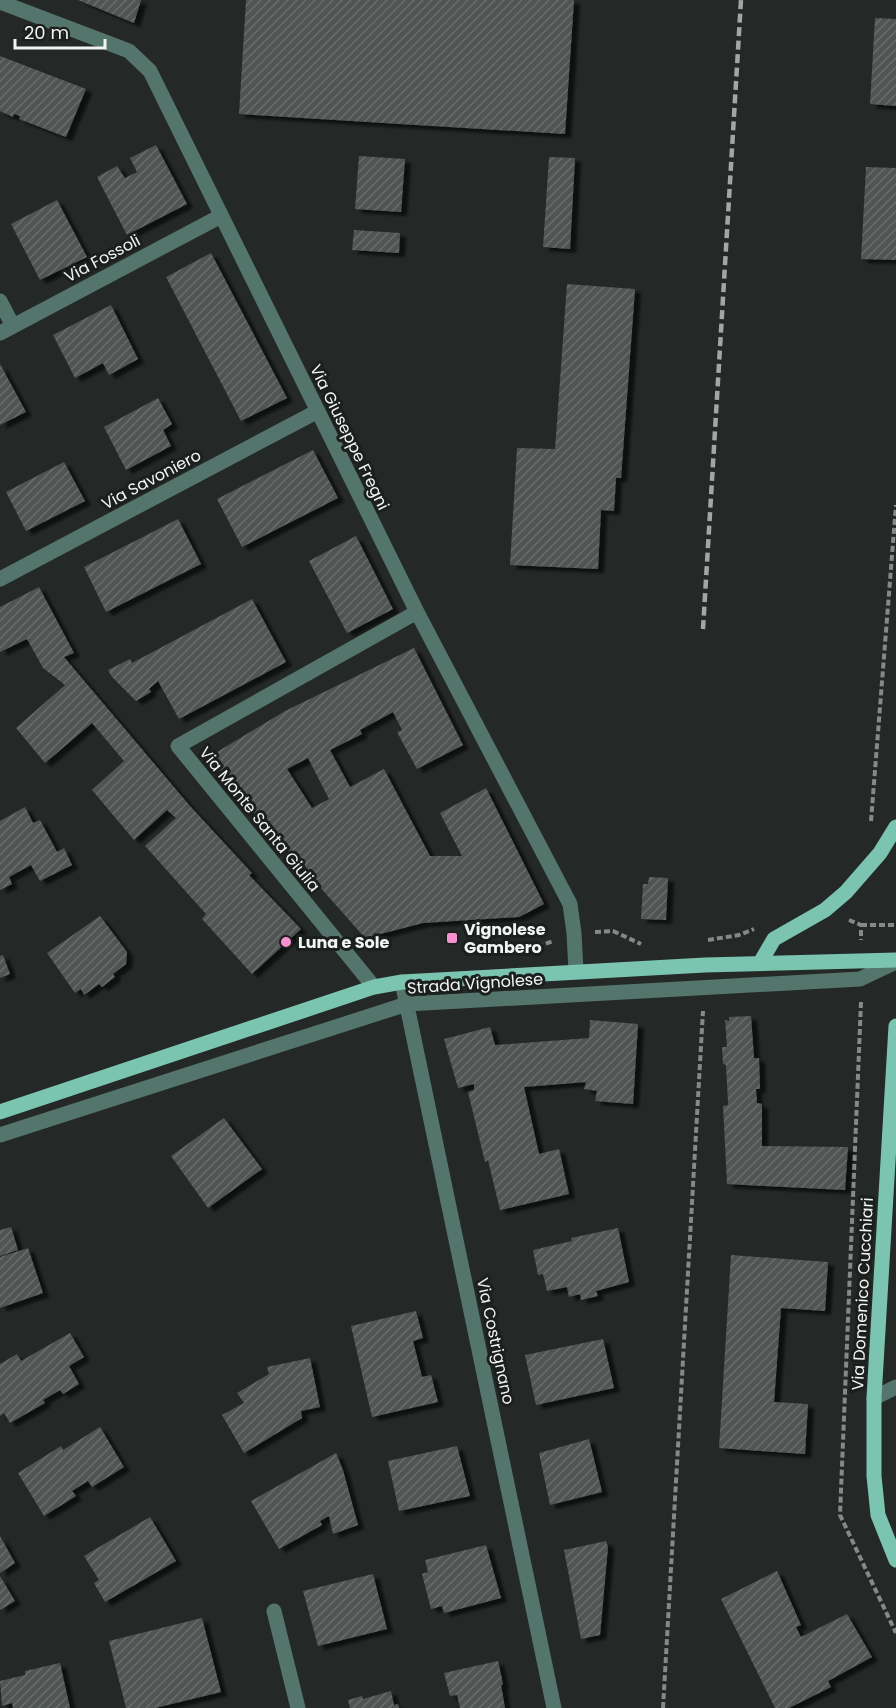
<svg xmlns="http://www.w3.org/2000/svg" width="896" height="1708" viewBox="0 0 896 1708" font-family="Poppins,sans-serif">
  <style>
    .building { fill: url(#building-hatch); fill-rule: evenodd; filter: url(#shadow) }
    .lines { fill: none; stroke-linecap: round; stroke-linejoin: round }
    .path { stroke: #868988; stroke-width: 4; stroke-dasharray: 6 3; stroke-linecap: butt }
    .minor { stroke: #53756b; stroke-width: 15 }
    .major { stroke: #7bc4af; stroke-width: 15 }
    .rail { stroke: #a3a6a5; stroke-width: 4.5; stroke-dasharray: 9 4.5; stroke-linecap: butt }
    .poi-dot { fill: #f790ce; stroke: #1b1f1d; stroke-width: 2 }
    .labels { text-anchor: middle; stroke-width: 6; stroke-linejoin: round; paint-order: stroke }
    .street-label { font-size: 16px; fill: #f2f5f4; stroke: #1b1f1d }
    .poi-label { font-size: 16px; font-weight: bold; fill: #f2f5f4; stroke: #1b1f1d; text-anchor: start }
  </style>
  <defs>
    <pattern id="building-hatch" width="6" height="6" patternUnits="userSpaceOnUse" patternTransform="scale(1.5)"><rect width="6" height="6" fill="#505453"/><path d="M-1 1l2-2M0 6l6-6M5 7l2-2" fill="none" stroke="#6a6d6c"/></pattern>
    <filter id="shadow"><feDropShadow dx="6" dy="4" stdDeviation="1.5" flood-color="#0009"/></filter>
  </defs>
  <rect width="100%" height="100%" fill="#242827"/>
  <path class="building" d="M78,0h63l-7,23z
    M246,0h328l-9,134 -326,-20z
    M875,18l21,1v87l-26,-2z
    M0,56l86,33 -20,48 -47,-18 1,-3 -6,-2 -1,3 -13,-6z
    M156,145l31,59 -60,31 -30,-58 20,-11 8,12 12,-6 -7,-14z
    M359,156l46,3 -4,53 -46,-3z
    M549,157l26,1 -5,91 -27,-2z
    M866,167l30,1v92l-35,-1z
    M57,200l30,57 -47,23 -29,-56z
    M354,230l46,3 -1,20 -47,-3z
    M211,253l76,145 -46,23 -75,-144z
    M567,284l68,5 -14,189h-5l-2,33 -13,-1 -3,59 -88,-4 7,-117 38,1z
    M111,305l27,54 -29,16 -6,-12 -28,15 -22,-43z
    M0,364l26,48 -26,13z
    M158,398l14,26 -9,6 8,16 -45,24 -22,-43z
    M313,450l25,48 -96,49 -25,-48z
    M64,462l21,39 -59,30 -20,-39z
    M178,519l23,45 -95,48 -22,-45z
    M356,536l37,73 -46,24 -38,-72z
    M39,587l35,66 -10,4 126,149 62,67 -3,2 52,54 -49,45 -50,-55 4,-5 -61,-68 31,-28 -9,-8 -33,30 -42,-50 32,-29 -32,-38 -47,40 -29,-35 49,-43 -22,-17 -16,-29 -27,13v-45z
    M252,599l34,63 -107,57 -21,-38 -9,8 2,3 -15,9 -24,-24 -4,-7 22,-11 2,4z
    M414,648l49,97 -46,24 -20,-37 5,-2 -9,-18 -33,18 2,4 -32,16 20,37 34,-18 46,87h32l-22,-43 46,-25 58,116 -25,13 -96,6 -58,15 -139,-157 -14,-26 73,-44zM308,758l21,41 -17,9 -25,-39z
    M25,807l8,16 7,-3 17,32 7,-4 8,17 -32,16 -9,-16 -22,12 3,7 -12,6v-69z
    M649,877l19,1 -2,42 -25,-1 2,-35h5z
    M100,916l27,36 -1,12 -13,10 2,3 -13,10 -3,-3 -15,11 -3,-6 -6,4 -28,-40z
    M3,955l7,19 -10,4v-22z
    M751,1016l3,42h5l1,31h-4l1,14 5,1v42l86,1 -3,43 -118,-6 -4,-78 5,-1v-3l-2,-37 -3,-1 -1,-17h5l-2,-27 4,1v-4z
    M590,1020l48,4 -5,80 -38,-3 2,-10 -13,-2 2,-7 -62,5 15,67 20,-5 10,45 -69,16 -12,-50 -3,2 -17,-70 6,-2v-6l-16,4 -14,-49 46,-12 5,18 94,-7z
    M224,1118l38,51 -54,39 -37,-52z
    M11,1227l7,23 -18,6v-26z
    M618,1228l11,54 -33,9 2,5 -17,4 -1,-6 -11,3 -2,-10 -20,4 -4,-17 -5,1 -5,-25 39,-9 -1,-3z
    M28,1248l15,45 -43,15v-51z
    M731,1255l97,7 -3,49 -44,-3 -7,94 34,2 -3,50 -86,-6z
    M416,1311l7,27 -10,3 9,36 9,-2 7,27 -66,15 -21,-91z
    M70,1333l14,24 -15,9 10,18 -16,10 -3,-4 -17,10 2,3 -35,20 -6,-10 -4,3v-52l17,-10 4,7z
    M603,1339l11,49 -78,17 -11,-50z
    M310,1358l10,49 -19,4 1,7 -58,35 -22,-38 22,-12 -7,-10 32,-19 -2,-7z
    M100,1427l24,40 -32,20 -4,-6 -16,10 4,5 -32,20 -26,-43 43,-27 2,4z
    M589,1439l13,53 -52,13 -11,-52z
    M457,1446l13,50 -71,15 -11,-50z
    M336,1453l7,17 15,55 -25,9 -4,-18 -9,5 2,4 -43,24 -28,-48z
    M150,1517l26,44 -71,41 -11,-19 5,-3 -15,-24z
    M0,1536l15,27 -15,10z
    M606,1541l2,6 -8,88 -19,4 -17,-89z
    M486,1545l15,53 -57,15 -2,-7 -11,3 -9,-35 6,-2 -3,-12z
    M777,1571l24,54 -5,2 5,10 46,-23 25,43 -44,24 3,6 -42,21h-14l-54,-109z
    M373,1574l14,55 -69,17 -15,-55z
    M0,1576l15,25 -15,9z
    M202,1618l19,74 -66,16h-29l-17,-67z
    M498,1661l5,23 -2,1 4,23h-45l-3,-13 -7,1 -6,-23z
    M60,1663l10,45h-57l-1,-5 -10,3 -2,-25 25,-6v-4z
    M391,1691l3,14 4,-1 1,4h-49l-2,-8 14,-4 1,3z"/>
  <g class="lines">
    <path class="path" d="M871,821l25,-316
      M849,920l12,5v15
      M861,925h35
      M595,932l18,-1 28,13
      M708,940l31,-5 15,-6
      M529,950l24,-9
      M861,1002l-21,513 56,118
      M663,1708l40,-697"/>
    <path class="minor" d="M0,2l129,49 21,20 267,541 153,292 4,29 2,38
      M0,301l13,25
      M0,333l221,-117
      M0,579l318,-168
      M402,982l152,726
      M374,987l-196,-241 239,-134
      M0,1135l407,-131 453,-25 36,-17
      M874,1398l22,-11
      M274,1611l24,97"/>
    <path class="major" d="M760,963l14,-24 51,-29 21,-18 34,-39 16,-26
      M896,1026l-22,372v78l4,39 18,45
      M0,1112l374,-125 28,-5 303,-17 191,-5"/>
    <path class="rail" d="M703,629l38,-629"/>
  </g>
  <g class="poi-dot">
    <rect x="446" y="932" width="12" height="12" rx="3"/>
    <circle cx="286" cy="942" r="6"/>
  </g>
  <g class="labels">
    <g class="street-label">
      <text transform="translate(102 258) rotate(-28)" y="6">Via Fossoli</text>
      <text transform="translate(350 437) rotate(64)" y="6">Via Giuseppe Fregni</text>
      <text transform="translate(151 479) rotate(-28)" y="6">Via Savoniero</text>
      <text transform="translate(260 819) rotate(51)" y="6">Via Monte Santa Giulia</text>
      <text transform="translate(475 983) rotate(-4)" y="6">Strada Vignolese</text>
      <text transform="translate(862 1294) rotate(-87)" y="6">Via Domenico Cucchiari</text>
      <text transform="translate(496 1341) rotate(78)" y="6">Via Costrignano</text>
    </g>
    <g class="poi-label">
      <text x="464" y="935">Vignolese<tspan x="464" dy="18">Gambero</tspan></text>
      <text x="298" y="948">Luna e Sole</text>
    </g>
  </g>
  <path d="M15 39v9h90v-9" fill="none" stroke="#f2f5f4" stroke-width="3"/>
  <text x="24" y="39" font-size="18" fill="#f2f5f4" stroke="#1b1f1d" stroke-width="4.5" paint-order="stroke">20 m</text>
</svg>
